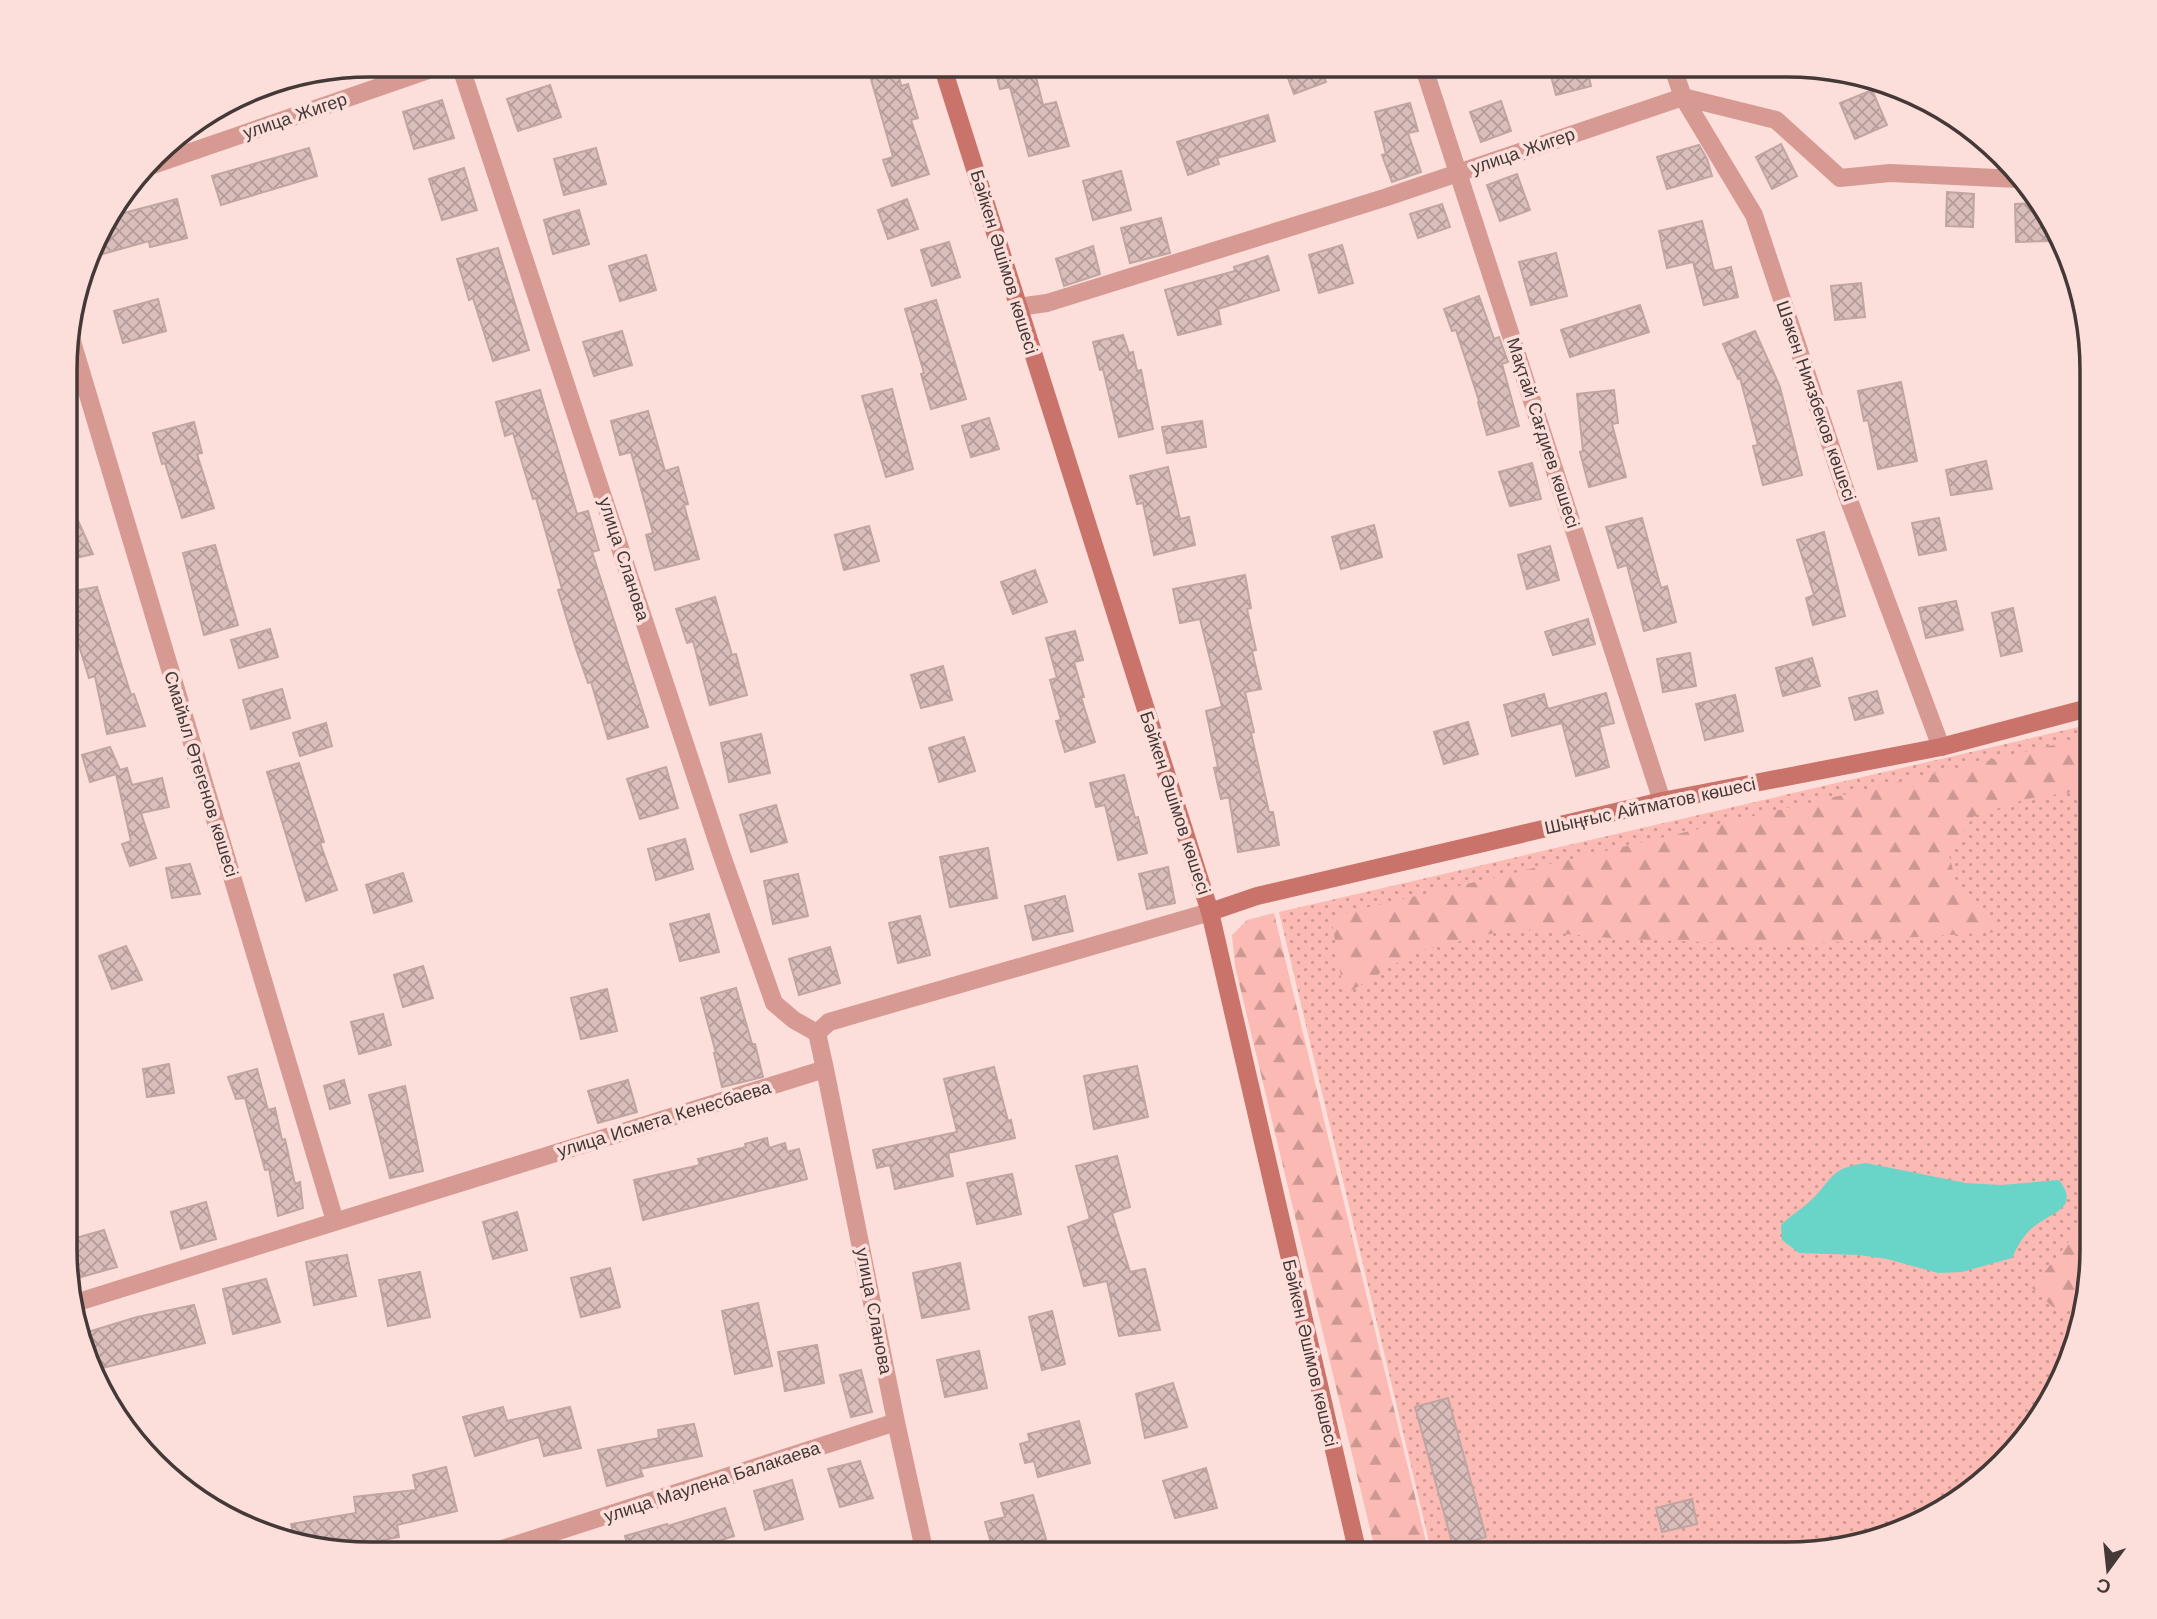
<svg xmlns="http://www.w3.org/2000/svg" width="2157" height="1619" viewBox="0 0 2157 1619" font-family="'Work Sans',sans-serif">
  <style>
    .grass { fill: url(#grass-dots) }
    .forest { fill: url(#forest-firs) }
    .water { fill: #69d5c9 }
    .building { fill: url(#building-cross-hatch); stroke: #c0a5a1; stroke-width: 2 }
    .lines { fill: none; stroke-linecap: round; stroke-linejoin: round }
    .street { stroke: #d69a93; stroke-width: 18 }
    .secondary { stroke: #c9736a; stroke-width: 18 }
    .labels { text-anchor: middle; stroke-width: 7; stroke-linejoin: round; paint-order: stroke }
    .street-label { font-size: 18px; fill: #443937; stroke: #fcdfdb }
    .rim { fill: none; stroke: #443937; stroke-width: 3.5 }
  </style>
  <defs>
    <pattern id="grass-dots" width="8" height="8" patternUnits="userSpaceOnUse" patternTransform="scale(1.75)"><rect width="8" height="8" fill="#fbbab3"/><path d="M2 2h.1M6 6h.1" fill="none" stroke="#cd9892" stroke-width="1.8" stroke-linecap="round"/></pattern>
    <pattern id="forest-firs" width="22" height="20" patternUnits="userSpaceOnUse" patternTransform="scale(1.75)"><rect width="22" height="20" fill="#fbbab3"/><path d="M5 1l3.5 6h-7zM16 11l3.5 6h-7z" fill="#cd9892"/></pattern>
    <pattern id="building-cross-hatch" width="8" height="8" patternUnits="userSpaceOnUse" patternTransform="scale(1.75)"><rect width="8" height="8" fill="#dabebb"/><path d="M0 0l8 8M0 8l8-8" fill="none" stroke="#b29b99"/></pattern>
  </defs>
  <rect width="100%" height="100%" fill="#fcdfdb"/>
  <path class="grass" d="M2092,724v545l-23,97 -52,84 -95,73 -135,31h-355l-153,-642z"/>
  <path class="forest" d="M2092,736v53l-66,10 -53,18 -24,38 10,38 40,39 -214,13 -163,-6 -111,-10 -96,23 -71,43 -13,-79z
    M1274,913l155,641h-53l-141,-588 -3,-31 15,-15z
    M2092,1205v64l-10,40 -26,1 -24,-22 45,-57z"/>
  <path class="water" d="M1866,1163l100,20 35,2 58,-5c21,27 -5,32 -23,45 -12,9 -18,20 -24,33l-50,14 -24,1 -51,-14 -28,-4 -60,-2 -17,-13 -1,-15c9,-9 18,-14 27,-22 25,-22 19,-35 58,-40z"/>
  <path class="building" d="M867,65h30l4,21 7,-2 10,34 -7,2 18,54 -37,12 -9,-26 10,-3z
    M994,65h39l10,40 13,-3 13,44 -40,10 -19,-69 -10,2z
    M1283,65h36l7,17 -32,12z
    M1548,65h38l5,21 -35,9z
    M550,85l11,32 -43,14 -11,-32z
    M1872,90l15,35 -32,14 -15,-36z
    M442,100l12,38 -40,11 -11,-37z
    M1501,101l10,30 -30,11 -11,-30z
    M1410,103l8,28 -10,2 13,39 -29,10 -10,-27 4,-1 -11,-42z
    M1268,115l7,26 -58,17 2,6 -31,11 -11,-33z
    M1781,144l16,32 -25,13 -16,-32z
    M1699,145l8,14 5,17 -45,13 -10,-32z
    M309,148l8,28 -96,29 -9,-29z
    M596,148l10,36 -42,11 -10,-36z
    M464,168l13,42 -35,10 -13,-41z
    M1121,171l10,39 -38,10 -10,-39z
    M1517,174l13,36 -30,11 -13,-36z
    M1947,192l27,2 -1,33 -27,-1z
    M177,199l10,39 -37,9 -1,-6 -57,16 17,-43 10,-3 1,3z
    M907,199l11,30 -30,10 -10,-29z
    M2036,203l14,18 1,20 -35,1 -1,-38z
    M1442,204l8,23 -32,11 -8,-24z
    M579,210l10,34 -36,10 -9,-34z
    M1161,218l9,35 -40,10 -9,-35z
    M1702,221l12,50 17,-4 7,30 -34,8 -11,-43 -26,6 -8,-37z
    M949,242l11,35 -28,9 -11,-36z
    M1342,245l11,38 -34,10 -10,-38z
    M1093,246l7,28 -36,12 -8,-27z
    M498,248l31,102 -36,11 -20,-63 -4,2 -12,-41z
    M1556,253l11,43 -36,9 -12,-43z
    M646,255l10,35 -36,11 -11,-35z
    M1268,256l11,34 -61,19 3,15 -43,11 -13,-45 70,-19 -1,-4z
    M1861,283l4,34 -30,3 -4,-34z
    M1479,296l15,43 5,-2 9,25 -6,2 17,62 -32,9 -9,-33 1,-1 -23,-71 -4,1 -8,-22z
    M158,299l8,32 -43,12 -9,-32z
    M936,300l30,99 -35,10 -10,-35 3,-1 -19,-64z
    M1640,305l9,27 -79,25 -9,-27z
    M622,331l10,34 -38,11 -11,-34z
    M1755,331l25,56 22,88 -39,10 -10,-39 5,-1 -18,-67 -2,1 -15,-35z
    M1123,335l6,18 4,-1 4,19 4,-1 12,59 -34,8 -16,-68 -3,1 -7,-28z
    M1901,382l16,79 -39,8 -10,-49 -4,1 -6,-30z
    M892,389l21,80 -27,8 -24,-81z
    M540,390l37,124 11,-3 11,39 -7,2 56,175 -40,12 -17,-57 -3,1 -13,-37 -17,-56 4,-1 -26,-91 -3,1 -20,-66 -8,3 -9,-34z
    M1614,390l4,33 -6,1 14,53 -37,10 -9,-35 3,-1 -6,-57z
    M648,411l17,60 13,-4 10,37 -4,1 15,54 -44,11 -9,-35 7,-2 -22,-81 -11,3 -9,-34z
    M989,418l10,31 -28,8 -9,-31z
    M1202,421l4,26 -39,6 -5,-26z
    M194,422l8,31 -5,1 17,54 -32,10 -17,-55 -3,1 -9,-31z
    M1986,461l6,28 -41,6 -5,-25z
    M1532,463l9,36 -31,7 -11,-34z
    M1168,467l12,52 9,-2 6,28 -41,10 -11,-52 -6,1 -7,-28z
    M67,496l26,58 -26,6z
    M1642,518l19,70 6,-2 9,36 -32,9 -17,-66 -9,3 -12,-41z
    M1939,518l7,32 -27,5 -7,-32z
    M1374,525l8,32 -41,12 -9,-32z
    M869,526l10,35 -35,9 -9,-35z
    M1824,532l21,84 -32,9 -7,-27 8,-3 -17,-55z
    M215,545l23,80 -34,10 -21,-82z
    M1550,546l9,34 -32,9 -9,-34z
    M1035,570l12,32 -34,12 -12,-32z
    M1245,575l6,33 -4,1 9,41 -4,1 9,38 -16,3 9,40 -3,1 18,79h4l6,33 -41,7 -9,-55 -8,2 -7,-31 4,-1 -12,-56 16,-4 -22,-88 -20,4 -7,-34z
    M97,587l34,108 3,-1 11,32 -38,8 -12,-58 -6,2 -17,-55 -5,1v-32z
    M715,597l17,58 4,-1 11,41 -37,10 -17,-64 -6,2 -11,-34z
    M1956,601l7,29 -37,8 -7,-30z
    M2013,608l9,43 -21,5 -9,-43z
    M1588,619l7,25 -42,11 -8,-23z
    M270,629l8,28 -39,11 -8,-28z
    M1075,631l8,29 -9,2 10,35h-3l14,45 -30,10 -9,-31 5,-1 -11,-40 7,-2 -11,-40z
    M1690,653l6,33 -33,6 -6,-33z
    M1812,658l8,28 -37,10 -7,-28z
    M943,666l9,34 -31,8 -10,-33z
    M282,689l8,29 -39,11 -8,-29z
    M1877,691l6,22 -28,7 -6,-22z
    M1606,693l8,30 -15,4 10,40 -33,9 -14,-53 -50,13 -8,-31 40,-11 4,15z
    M1735,695l8,36 -38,9 -9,-36z
    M1468,722l10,32 -34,10 -10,-32z
    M326,723l6,23 -32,10 -7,-23z
    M761,734l9,39 -41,9 -8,-39z
    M964,737l11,34 -36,11 -10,-34z
    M110,747l10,23 7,-2 5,17 30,-7 7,29 -28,6 15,45 -26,8 -8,-22 9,-3 -15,-67 -26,8 -8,-27z
    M299,763l25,79 -4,1 17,47 -31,11 -39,-129z
    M666,767l12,41 -38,11 -13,-40z
    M1124,775l11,43 3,-1 9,36 -29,7 -13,-55 -9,2 -6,-24z
    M776,805l11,37 -36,10 -11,-37z
    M685,839l8,30 -37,11 -8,-31z
    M988,848l9,50 -47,9 -10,-50z
    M190,864l10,30 -28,4 -6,-30z
    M1168,867l7,36 -28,6 -8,-35z
    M403,873l9,28 -38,12 -8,-28z
    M798,874l10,42 -35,8 -9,-43z
    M1065,896l8,35 -40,9 -8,-34z
    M709,914l10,38 -39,9 -10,-37z
    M920,916l10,39 -32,8 -9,-40z
    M126,946l16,34 -30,9 -13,-33z
    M830,947l10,36 -41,12 -10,-36z
    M423,966l10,32 -30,9 -9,-32z
    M736,988l16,56h3l8,33 -41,10 -8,-34h2l-15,-55z
    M607,989l10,42 -36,8 -10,-41z
    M383,1014l8,31 -32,9 -8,-32z
    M169,1064l5,29 -27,4 -4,-28z
    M1137,1066l11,51 -54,12 -10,-53z
    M994,1067l14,54 3,-1 4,18 -67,15 5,23 -58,13 -5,-24 -13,3 -4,-18 84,-18 -13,-53z
    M257,1069l11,41 7,-2 7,32 3,-1 10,45 5,-2 3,26 -25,8 -9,-47 -4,1 -20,-72 -9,1 -8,-22z
    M344,1080l6,23 -20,6 -6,-23z
    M628,1080l9,32 -39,11 -10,-32z
    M405,1086l18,85 -33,7 -21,-83z
    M767,1138l2,10 16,-5 2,9 12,-3 8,30 -164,41 -9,-40 66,-15 -2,-6 48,-12 -1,-3z
    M1117,1156l13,51 -18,6 18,59 15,-3 15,61 -41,6 -12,-55 -23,5 -16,-59 22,-8 -14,-53z
    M1012,1174l9,40 -44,10 -10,-41z
    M206,1202l10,37 -35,10 -10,-37z
    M517,1212l10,38 -34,9 -10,-37z
    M104,1230l13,37 -36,10 -12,-37z
    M347,1255l9,41 -42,9 -8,-43z
    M960,1263l9,46 -47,9 -9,-45z
    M610,1268l10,39 -39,10 -10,-39z
    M420,1272l10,45 -42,9 -9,-46z
    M266,1279l14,43 -47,12 -10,-45z
    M758,1303l14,63 -37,8 -13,-63z
    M194,1305l11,38 -107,26 -10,-37 49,-15z
    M1052,1311l13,53 -23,6 -13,-53z
    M817,1345l7,38 -39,8 -7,-39z
    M979,1351l8,37 -42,9 -8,-37z
    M861,1370l11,42 -21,5 -11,-42z
    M1173,1383l14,44 -42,11 -9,-44z
    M1448,1398l38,139 -33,9 -38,-139z
    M503,1407l4,14 63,-14 11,41 -37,8 -5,-19 -64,19 -12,-39z
    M1079,1421l11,42 -52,14 -4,-16 -9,2 -5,-19 10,-3 -2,-7z
    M694,1424l8,32 -62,13 3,7 -36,10 -9,-36 61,-12 -1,-8z
    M860,1461l13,37 -33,9 -12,-38z
    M446,1467l11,44 -60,14 2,12 -66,13 -38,-9 -4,-17 65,-11 -2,-16 62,-7 -3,-15z
    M1206,1468l11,40 -42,10 -12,-37z
    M792,1480l11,39 -38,11 -11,-39z
    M1033,1495l13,44 -52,14 -9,-31 20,-5 -4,-14z
    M1692,1499l5,25 -35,8 -6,-24z
    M725,1508l9,28 -56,18h-48l-5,-18 42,-12 1,2z"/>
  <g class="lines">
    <path class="street" d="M460,65l261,788 53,150 20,17 23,13
      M1423,65l239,736
      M1672,65l11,32 71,118 93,280 94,252
      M147,167l296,-102
      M1018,307l29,-4 337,-105 299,-101 93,23 64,58 50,-5 128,6
      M68,328l267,893
      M825,1069l71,353 29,132
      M75,1303l750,-234 -8,-36 12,-11 381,-110
      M487,1554l409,-132"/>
    <path class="secondary" d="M942,65l268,847 148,642
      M1210,912l47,-16 405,-95 279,-54 151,-40"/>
  </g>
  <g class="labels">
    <g class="street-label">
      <text transform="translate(295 116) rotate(-19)" y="6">улица Жигер</text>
      <text transform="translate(1523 151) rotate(-19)" y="6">улица Жигер</text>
      <text transform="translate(1004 262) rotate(73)" y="6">Бәйкен Әшімов көшесі</text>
      <text transform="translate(1816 401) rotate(71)" y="6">Шәкен Ниязбеков көшесі</text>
      <text transform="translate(1543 433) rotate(72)" y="6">Мақтай Сағдиев көшесі</text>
      <text transform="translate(624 559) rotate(72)" y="6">улица Сланова</text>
      <text transform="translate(201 774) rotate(73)" y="6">Смайыл Өтегенов көшесі</text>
      <text transform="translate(1175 803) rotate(72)" y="6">Бәйкен Әшімов көшесі</text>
      <text transform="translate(1650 806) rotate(-12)" y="6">Шыңғыс Айтматов көшесі</text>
      <text transform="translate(664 1119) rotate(-17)" y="6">улица Исмета Кенесбаева</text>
      <text transform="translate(874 1311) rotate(79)" y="6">улица Сланова</text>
      <text transform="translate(1310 1353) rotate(77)" y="6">Бәйкен Әшімов көшесі</text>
      <text transform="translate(712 1482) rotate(-18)" y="6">улица Маулена Балакаева</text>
    </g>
  </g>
  <path d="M0 0H2157V1619H0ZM370 77H1787A293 293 0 0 1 2080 370V1249A293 293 0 0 1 1787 1542H370A293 293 0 0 1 77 1249V370A293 293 0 0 1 370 77Z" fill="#fcdfdb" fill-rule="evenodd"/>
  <path class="rim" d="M370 77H1787A293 293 0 0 1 2080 370V1249A293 293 0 0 1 1787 1542H370A293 293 0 0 1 77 1249V370A293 293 0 0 1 370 77Z"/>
  <g transform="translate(2108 1570) rotate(195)" stroke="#fcdfdb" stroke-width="5" paint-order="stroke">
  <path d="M0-5L12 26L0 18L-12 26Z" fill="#443937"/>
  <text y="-10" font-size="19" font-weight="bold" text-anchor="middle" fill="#443937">С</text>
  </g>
</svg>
